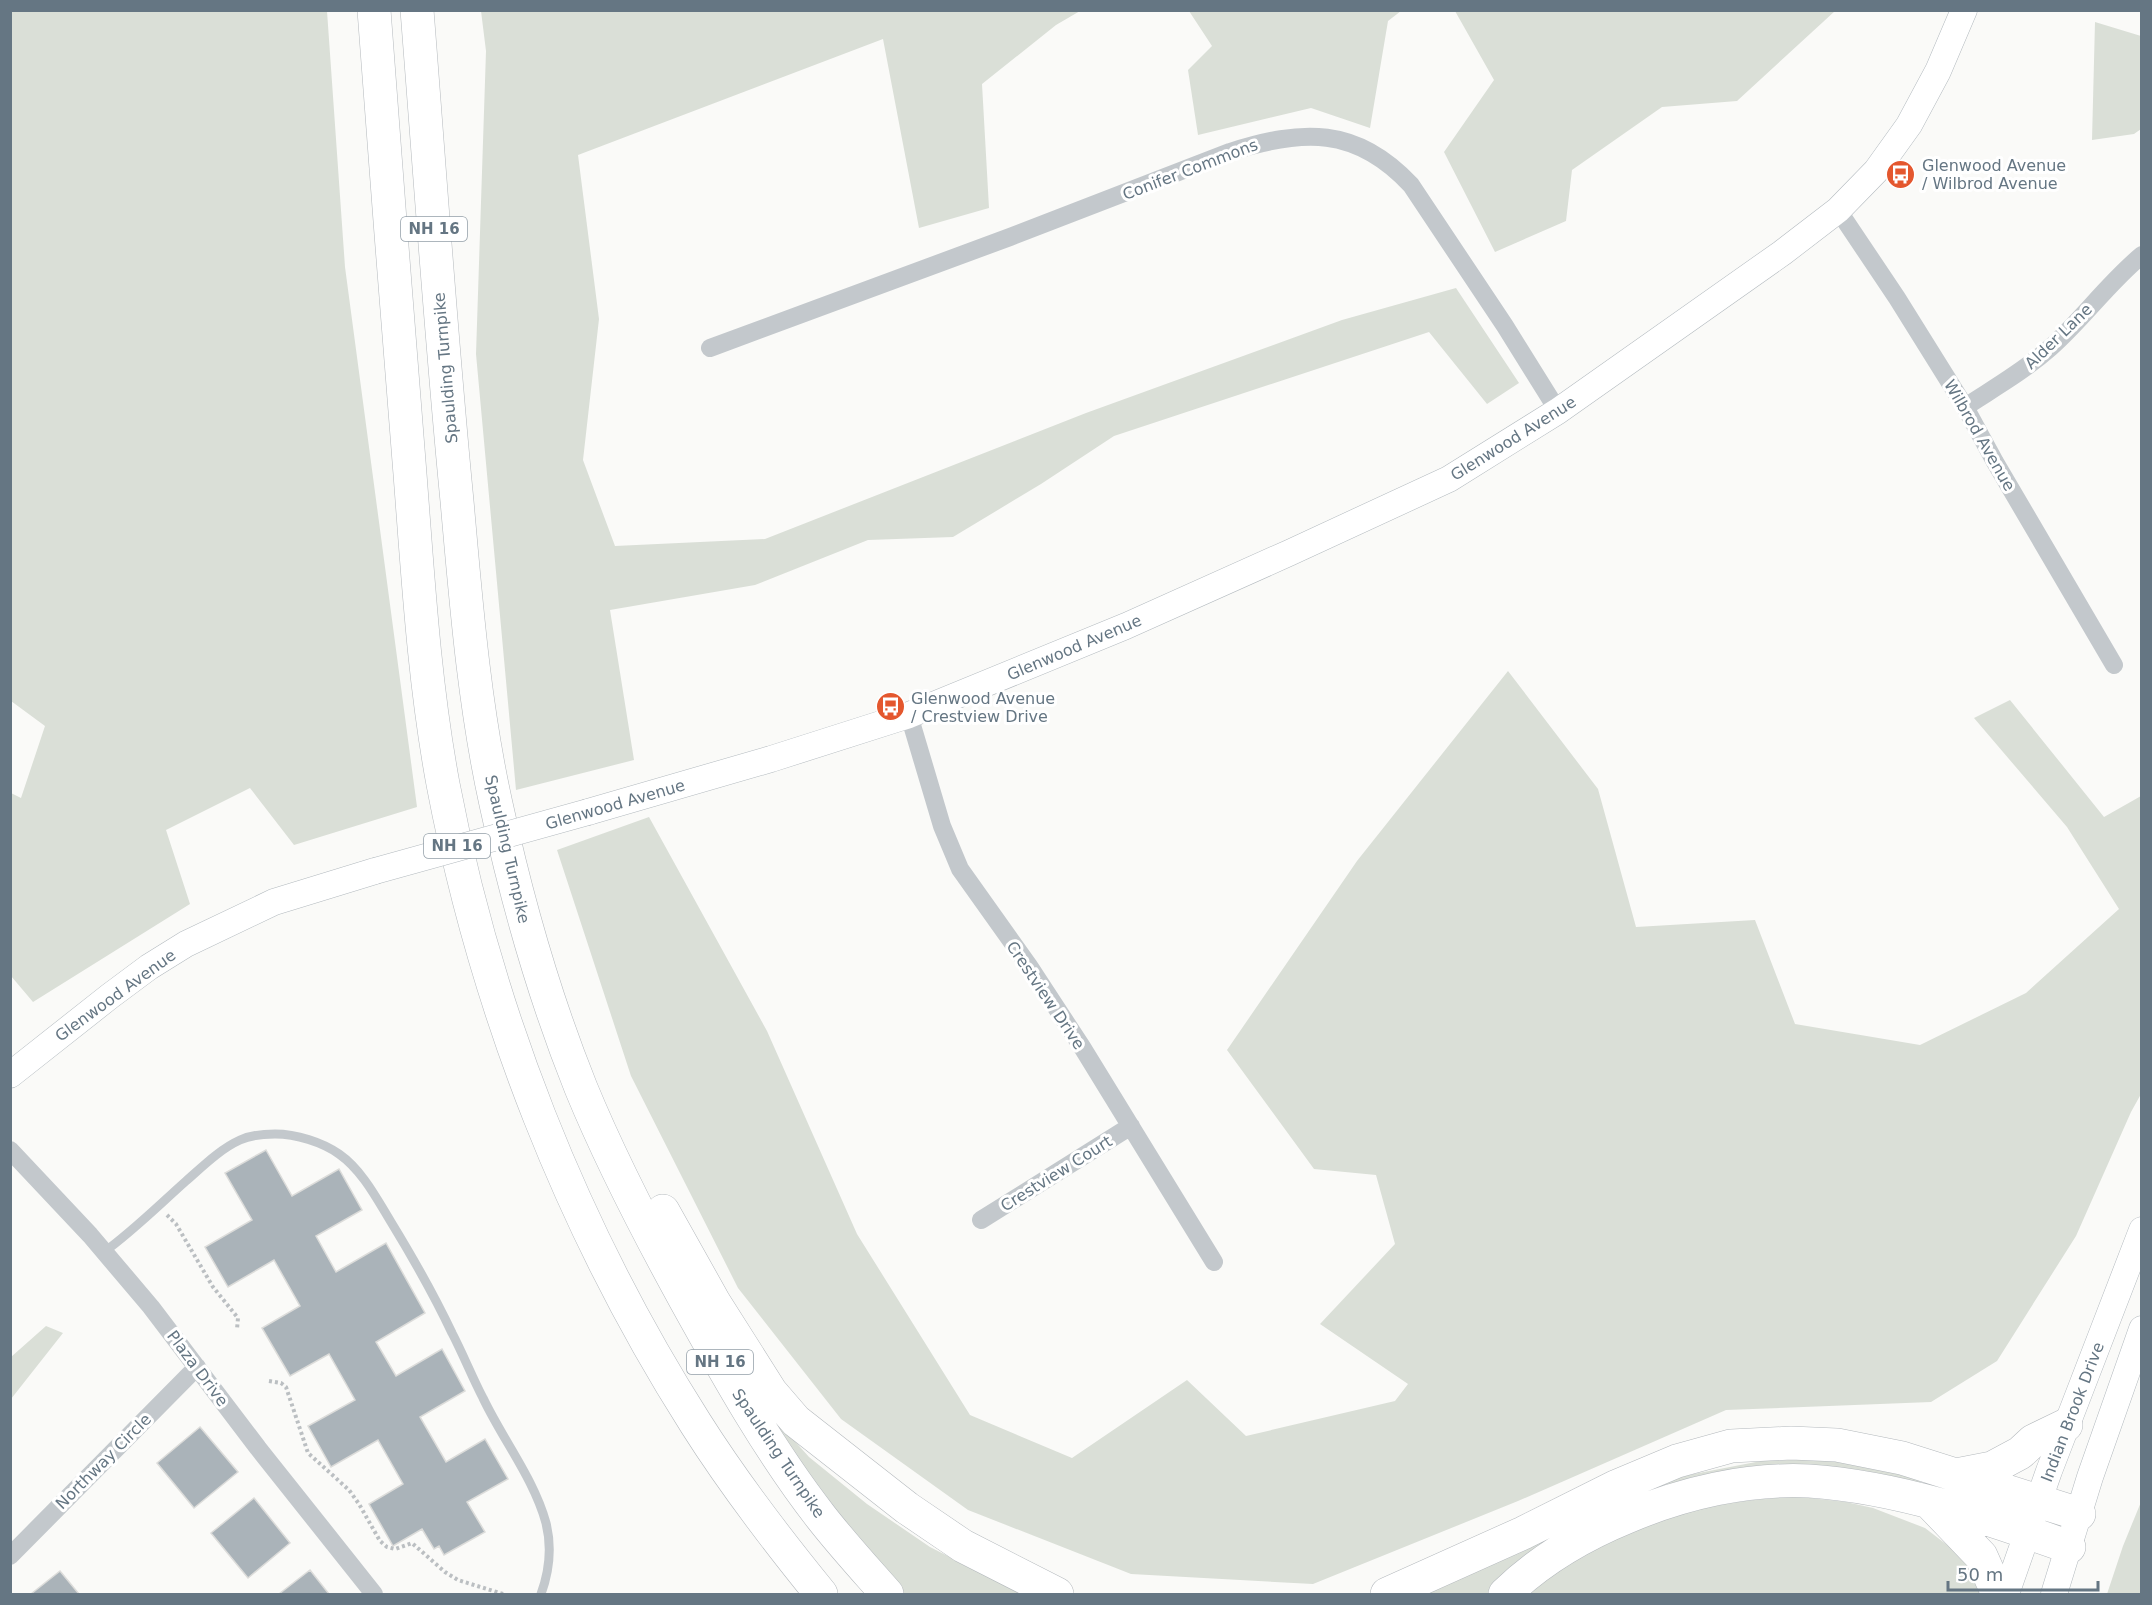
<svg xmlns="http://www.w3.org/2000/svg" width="2152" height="1605" viewBox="0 0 2152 1605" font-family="'DejaVu Sans',sans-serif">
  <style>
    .green { fill: #dadfd7 }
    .building { fill: #aab3b9; stroke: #dcdcda; stroke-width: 1.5 }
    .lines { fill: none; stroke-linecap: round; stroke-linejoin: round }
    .secondary-casing { stroke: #b3babf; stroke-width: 27 }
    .highway-casing { stroke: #b4b9bd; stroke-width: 34 }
    .path { stroke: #bbbfc2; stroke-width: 4; stroke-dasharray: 3 3; stroke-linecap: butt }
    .lane { stroke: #c3c8cc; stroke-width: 9 }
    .street { stroke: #c3c8cc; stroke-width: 18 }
    .secondary { stroke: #fff; stroke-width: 26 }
    .highway { stroke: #fff; stroke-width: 33 }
    .secondary-bridge-casing { stroke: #b3babf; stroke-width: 27; stroke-linecap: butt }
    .secondary-bridge { stroke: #fff; stroke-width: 26 }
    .labels { text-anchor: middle; stroke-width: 6; stroke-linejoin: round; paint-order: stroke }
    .shield { fill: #fff; stroke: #939fa8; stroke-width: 1.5 }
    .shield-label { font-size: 15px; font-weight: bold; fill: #657683 }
    .poi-label { font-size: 16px; fill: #657683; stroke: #fff; text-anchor: start }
    .street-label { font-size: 16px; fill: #657683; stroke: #fff }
  </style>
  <rect width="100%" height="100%" fill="#fafaf8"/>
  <path class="green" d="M11,10l316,1 18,256 72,540 -123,38 -44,-57 -84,42 24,74 -157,98 -22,-26v-183l10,5 24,-72 -34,-25z
    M481,11h599l-24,14 -74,59 7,124 -70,20 -36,-189 -305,116 21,164 -16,141 32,86 150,-7 321,-126 256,-93 114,-32 63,95 -32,21 -58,-72 -315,104 -73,48 -88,53 -85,3 -113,45 -145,25 24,150 -118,30 -40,-436 10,-303z
    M1189,11h212l-13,10 -18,107 -59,-20 -113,27 -10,-65 24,-24z
    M1455,11h380l-98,90 -75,6 -90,63 -6,51 -71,31 -51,-100 50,-72z
    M2095,22l46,14v93l-7,5 -42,6z
    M1508,671l90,118 38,138 119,-7 40,104 125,21 106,-52 93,-84 -52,-82 -93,-109 36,-18 94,117 37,-21v298l-10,18 -55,124 -79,125 -66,41 -205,8 -208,91 -205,83 -182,-10 -163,-64 -127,-91 -103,-131 -107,-212 -74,-226 92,-33 118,214 90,203 113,181 102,43 115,-78 59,56 149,-35 13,-17 -88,-60 75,-80 -19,-69 -62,-6 -87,-119 130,-189z
    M46,1326l17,7 -52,66v-42z
    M767,1410l42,47 58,47 63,43 79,40 25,7h-133l-99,-123z
    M1816,1459l57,8 48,13 -2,6 -155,-13 -271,121h-75l260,-117 83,-16z
    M1801,1497l45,5 27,6 52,20 43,33 17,33h-461c23,-15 45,-33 69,-46 65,-33 135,-50 208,-51z
    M2141,1502v92h-34l16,-48z"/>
  <path class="building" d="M266,1150l26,46 47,-27 23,41 -46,26 20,36 50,-29 39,70 -49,29 20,34 46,-27 23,42 -45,26 26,45 39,-23 23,40 -41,23 18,30 -41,23 -5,-9 -5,3 -12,-20 -29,17 -24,-42 34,-20 -25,-44 -47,27 -23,-41 47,-26 -26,-46 -39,22 -28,-48 38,-22 -26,-46 -46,27 -23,-40 47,-27 -27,-47z
    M200,1427l38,45 -44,36 -37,-45z
    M254,1498l36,45 -42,35 -37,-45z
    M310,1570l19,24h-50z
    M60,1571l19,23h-48z"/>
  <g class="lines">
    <defs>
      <path id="secondary" d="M588,812l183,-53 138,-44 217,-89 163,-73 160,-74 109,-68 224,-158 56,-43 38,-39 33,-46 29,-54 26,-61
        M10,1075l100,-79 39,-29 37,-23 88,-42 101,-31
        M2006,1594l43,-123 93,-241
        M2054,1594l36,-117 52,-148"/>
      <path id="highway" d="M374,10c12,155 23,309 36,464 8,103 14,208 33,310 43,226 130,447 253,640 38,60 81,116 125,170
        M417,10c13,164 24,328 40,491 9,101 17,204 39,303 21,97 48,192 85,284 30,73 67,144 105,213 41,74 83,149 135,216 21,27 44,52 66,77
        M663,1211l51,91 57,90 25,29 111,87 56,38 94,48
        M1956,1475l36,-7 28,-15 13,-12 33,-16
        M1932,1505l49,51 17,38
        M1387,1594l136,-61 92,-46 62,-26 54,-15 60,-3 46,2 65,13 177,56
        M1505,1594c34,-33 78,-59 122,-77 56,-24 121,-39 182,-36 89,6 176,36 260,66"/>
    </defs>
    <use href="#secondary" class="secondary-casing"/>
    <use href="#highway" class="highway-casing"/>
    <path class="path" d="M167,1215l9,9 37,63 25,31 -1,11
      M269,1381l12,2 5,4 22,66 41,37 10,14 21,37 7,6 8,2 17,-6 33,29 13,8 45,14"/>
    <path class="lane" d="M104,1252c29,-21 55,-47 82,-71 16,-14 34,-32 54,-41 11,-5 23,-6 35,-6 21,0 47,8 64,20 23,16 38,45 52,68 22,36 43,73 61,111 11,21 20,44 31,65 20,42 51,81 63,125 6,24 3,49 -5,71"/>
    <path class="street" d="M1838,210l59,88 68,109 30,55 119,203
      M710,348l300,-111 220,-85c72,-23 126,-26 181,33l94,141 53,85
      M1965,407c29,-19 59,-36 85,-59 32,-28 58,-65 92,-93
      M909,715l33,111 18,43 69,97 53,81 132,215
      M10,1150l80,85 61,72 107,141 116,146
      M981,1220l150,-94
      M10,1556l187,-189"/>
    <use href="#secondary" class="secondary"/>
    <use href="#highway" class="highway"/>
    <defs>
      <path id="secondary-bridge" d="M375,871l213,-59"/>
    </defs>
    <use href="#secondary-bridge" class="secondary-bridge-casing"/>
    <use href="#secondary-bridge" class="secondary-bridge"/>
  </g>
  <defs>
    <symbol id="bus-disc" viewBox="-11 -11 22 22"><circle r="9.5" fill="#e4572e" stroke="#fff"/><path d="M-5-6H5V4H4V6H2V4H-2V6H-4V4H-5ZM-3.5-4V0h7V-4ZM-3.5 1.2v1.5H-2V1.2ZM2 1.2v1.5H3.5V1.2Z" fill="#fff"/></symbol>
  </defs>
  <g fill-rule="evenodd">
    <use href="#bus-disc" x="1884" y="158" width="33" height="33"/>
    <use href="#bus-disc" x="874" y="690" width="33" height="33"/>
  </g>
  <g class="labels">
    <g class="shield">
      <rect x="401" y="217" width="66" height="24" rx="4.5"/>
      <rect x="424" y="834" width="66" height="24" rx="4.5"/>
      <rect x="687" y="1350" width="66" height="24" rx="4.5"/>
    </g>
    <g class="shield-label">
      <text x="434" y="234">NH 16</text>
      <text x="457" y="851">NH 16</text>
      <text x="720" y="1367">NH 16</text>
    </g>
    <g class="poi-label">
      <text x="1922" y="171">Glenwood Avenue<tspan x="1922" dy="18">/ Wilbrod Avenue</tspan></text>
      <text x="911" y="704">Glenwood Avenue<tspan x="911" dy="18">/ Crestview Drive</tspan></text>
    </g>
    <g class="street-label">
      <text transform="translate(1190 169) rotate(-21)" y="6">Conifer Commons</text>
      <text transform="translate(2058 336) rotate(-44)" y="6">Alder Lane</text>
      <text transform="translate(445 368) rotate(-95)" y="6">Spaulding Turnpike</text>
      <text transform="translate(1980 435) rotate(60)" y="6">Wilbrod Avenue</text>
      <text transform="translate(1513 438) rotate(-32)" y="6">Glenwood Avenue</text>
      <text transform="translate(1074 647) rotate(-23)" y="6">Glenwood Avenue</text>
      <text transform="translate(615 804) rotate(-16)" y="6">Glenwood Avenue</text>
      <text transform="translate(508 849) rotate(77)" y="6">Spaulding Turnpike</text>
      <text transform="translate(115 995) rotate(-36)" y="6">Glenwood Avenue</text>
      <text transform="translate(1046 995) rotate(56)" y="6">Crestview Drive</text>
      <text transform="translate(1056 1173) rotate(-32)" y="6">Crestview Court</text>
      <text transform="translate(198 1368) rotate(53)" y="6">Plaza Drive</text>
      <text transform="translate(2072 1412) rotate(-69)" y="6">Indian Brook Drive</text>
      <text transform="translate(779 1453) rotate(56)" y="6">Spaulding Turnpike</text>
      <text transform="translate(103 1461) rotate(-45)" y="6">Northway Circle</text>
    </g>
  </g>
  <rect width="2152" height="1605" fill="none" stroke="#657683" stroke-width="24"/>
  <path d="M1948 1581v9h150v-9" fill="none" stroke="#657683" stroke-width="3"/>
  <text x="1957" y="1581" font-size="18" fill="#657683" stroke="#ffffff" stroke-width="4.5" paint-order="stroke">50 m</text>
</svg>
